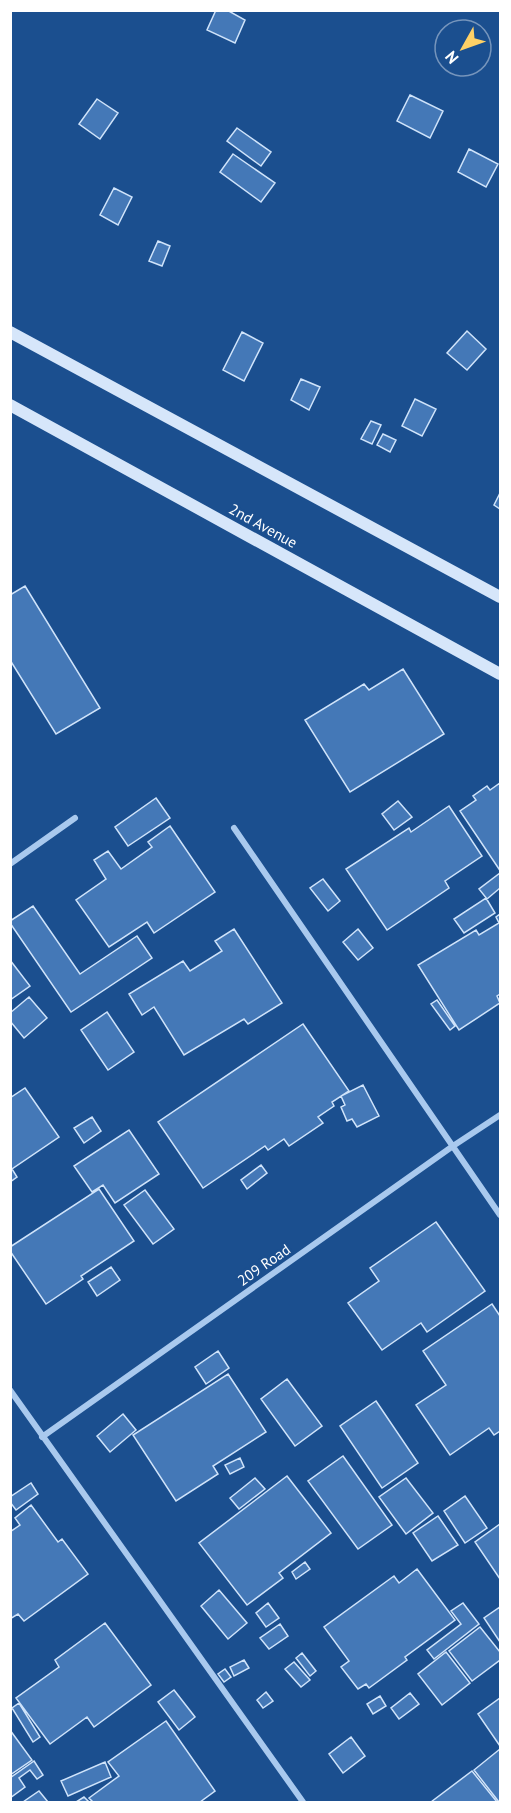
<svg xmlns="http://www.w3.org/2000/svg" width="511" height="1813" viewBox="0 0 511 1813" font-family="'PT Sans',sans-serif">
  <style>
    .building { fill: #4478b7; stroke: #cfe3fa; stroke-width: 1.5 }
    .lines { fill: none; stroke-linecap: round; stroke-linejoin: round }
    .street { stroke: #a9c9ee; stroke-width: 6 }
    .secondary { stroke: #d6e6fa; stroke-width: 12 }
    .labels { text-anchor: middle; stroke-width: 5; stroke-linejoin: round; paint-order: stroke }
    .street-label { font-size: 15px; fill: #fff; stroke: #1b4f8f }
  </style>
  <rect width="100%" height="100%" fill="#1b4f8f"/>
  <path class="building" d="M216,10h11l18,10 -10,23 -28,-13z
    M410,95l33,16 -13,27 -33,-17z
    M97,99l21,14 -18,26 -21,-15z
    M237,128l34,24 -10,14 -34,-25z
    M469,149l29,15 -12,23 -28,-15z
    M233,154l42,29 -14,19 -41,-30z
    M114,188l18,9 -14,28 -18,-10z
    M158,241l12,5 -8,20 -13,-5z
    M467,331l19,18 -19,21 -20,-17z
    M242,332l21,11 -19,38 -21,-11z
    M301,379l19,8 -11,23 -18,-10z
    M415,399l21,10 -14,27 -20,-10z
    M371,421l10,4 -9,19 -11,-5z
    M383,434l13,6 -6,12 -13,-7z
    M500,493v16l-6,-4z
    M25,586l75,122 -44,26 -46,-74v-65z
    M403,669l41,65 -94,58 -45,-72 59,-36 5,6z
    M500,783v85l-1,1 -39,-58 16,-11 -3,-4 14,-10 3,4z
    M156,798l14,20 -42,28 -13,-19z
    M398,801l14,16 -18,13 -12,-16z
    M449,806l33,50 -37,25 4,7 -62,42 -41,-61 63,-41 2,4z
    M170,826l45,66 -61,41 -7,-11 -38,25 -33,-47 30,-21 -12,-19 14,-9 13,18 31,-22 -4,-5z
    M500,873v15l-13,11 -8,-10z
    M323,879l17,22 -12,10 -18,-23z
    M486,898l9,15 -31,20 -10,-14z
    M33,906l47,68 57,-38 15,22 -81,54 -61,-89v-2z
    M500,914v80l-3,2 3,7 -41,27 -41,-65 58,-35 3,5 20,-12 -3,-6z
    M234,929l48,74 -34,21 -4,-5 -60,36 -30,-48 -12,8 -13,-21 54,-33 7,10 32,-20 -7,-10z
    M358,929l15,19 -15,12 -15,-18z
    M10,960l20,26 -20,14z
    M29,997l18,21 -23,20 -14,-17v-8z
    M437,1000l18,26 -5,4 -19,-26z
    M107,1012l27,40 -26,18 -27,-40z
    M303,1024l46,67 -17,11 2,4 -16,11 5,6 -34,23 -5,-7 -16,11 -3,-4 -62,42 -45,-66z
    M363,1085l16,31 -22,11 -5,-8 -5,2 -6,-14 4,-2 -4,-9z
    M25,1088l34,49 -47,32 5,8 -7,5v-84z
    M92,1117l9,14 -17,12 -10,-15z
    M129,1130l30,44 -44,29 -12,-18 -11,7 -18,-26z
    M261,1165l6,8 -20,16 -6,-9z
    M99,1189l35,52 -53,35 2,3 -37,25 -36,-53v-4z
    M145,1190l29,39 -21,15 -29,-39z
    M436,1222l49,69 -58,41 -6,-9 -39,27 -34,-47 31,-22 -9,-13z
    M111,1267l9,13 -23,16 -9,-14z
    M492,1304l8,12v115l-6,4 -5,-7 -39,27 -34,-50 30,-20 -23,-34z
    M218,1351l11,17 -23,16 -11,-17z
    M228,1374l38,58 -53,34 5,8 -42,27 -43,-66z
    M287,1379l35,47 -27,20 -34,-47z
    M376,1401l42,62 -36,25 -42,-62z
    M123,1414l13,16 -26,22 -13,-16z
    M343,1456l49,69 -34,24 -50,-68z
    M240,1458l4,9 -14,7 -5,-9z
    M287,1476l44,57 -52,40 4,5 -36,27 -48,-62z
    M255,1478l10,11 -26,20 -9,-11z
    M406,1478l27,35 -27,21 -27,-37z
    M31,1483l7,11 -22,16 -6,-8v-5z
    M465,1496l22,32 -22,15 -21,-32z
    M31,1505l27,37 4,-3 26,35 -64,47 -6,-7 -8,5v-87l10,-7 -5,-7z
    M438,1516l20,29 -26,16 -19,-28z
    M500,1524v55l-25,-37z
    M305,1562l5,7 -14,10 -4,-7z
    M417,1569l38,51 -50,37 2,3 -38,28 -3,-4 -8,5 -17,-22 8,-6 -25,-34 70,-51 5,7z
    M219,1590l28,33 -19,16 -27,-33z
    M268,1603l11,15 -13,9 -10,-14z
    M463,1603l16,21 -45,35 -7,-9 34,-26 -10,-13z
    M500,1607v35l-16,-24z
    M105,1623l46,62 -57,42 -7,-10 -37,27 -34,-46 43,-31 -4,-7z
    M280,1624l8,12 -19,13 -9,-11z
    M480,1627l20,25v8l-28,21 -23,-30z
    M446,1652l24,31 -28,22 -24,-31z
    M302,1653l14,18 -6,5 -14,-18z
    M244,1660l5,8 -15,8 -4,-9z
    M294,1662l16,18 -9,7 -16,-18z
    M225,1669l6,8 -7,5 -6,-8z
    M174,1690l21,27 -16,13 -21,-28z
    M266,1692l7,9 -10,7 -6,-8z
    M410,1693l9,11 -20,15 -8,-11z
    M380,1696l6,10 -13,8 -6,-10z
    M500,1698v48l-22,-32z
    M19,1703l21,34 -7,5 -21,-34z
    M166,1721l49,70 -15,11h-107l-4,-4 30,-22 -11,-14z
    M10,1730l22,30 -22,15z
    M351,1737l14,19 -22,17 -14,-19z
    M500,1749v53h-1l-25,-32z
    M34,1761l9,14 -6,4 -7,-9 -11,8 6,9 -15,11v-20z
    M105,1762l6,15 -43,19 -7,-15z
    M472,1771l25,31h-66z
    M39,1791l9,11h-25z
    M84,1797l5,5h-13z"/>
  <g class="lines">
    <path class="street" d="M234,828l266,387
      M10,864l65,-46
      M10,1390l293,412
      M42,1437l411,-291 47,-31"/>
    <path class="secondary" d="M10,332l490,265
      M10,405l490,269"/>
  </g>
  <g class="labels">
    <g class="street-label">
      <text transform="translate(263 526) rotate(29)" y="5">2nd Avenue</text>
      <text transform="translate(264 1265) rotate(-35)" y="5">209 Road</text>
    </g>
  </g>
  <rect width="511" height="1813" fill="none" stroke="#ffffff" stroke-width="24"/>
  <g transform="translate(463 48) rotate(230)"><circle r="28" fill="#1b4f8f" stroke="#7695bc" stroke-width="1.5"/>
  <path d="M0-4.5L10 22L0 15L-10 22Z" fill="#ffd166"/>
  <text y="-9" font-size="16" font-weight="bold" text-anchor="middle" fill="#ffffff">N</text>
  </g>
</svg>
